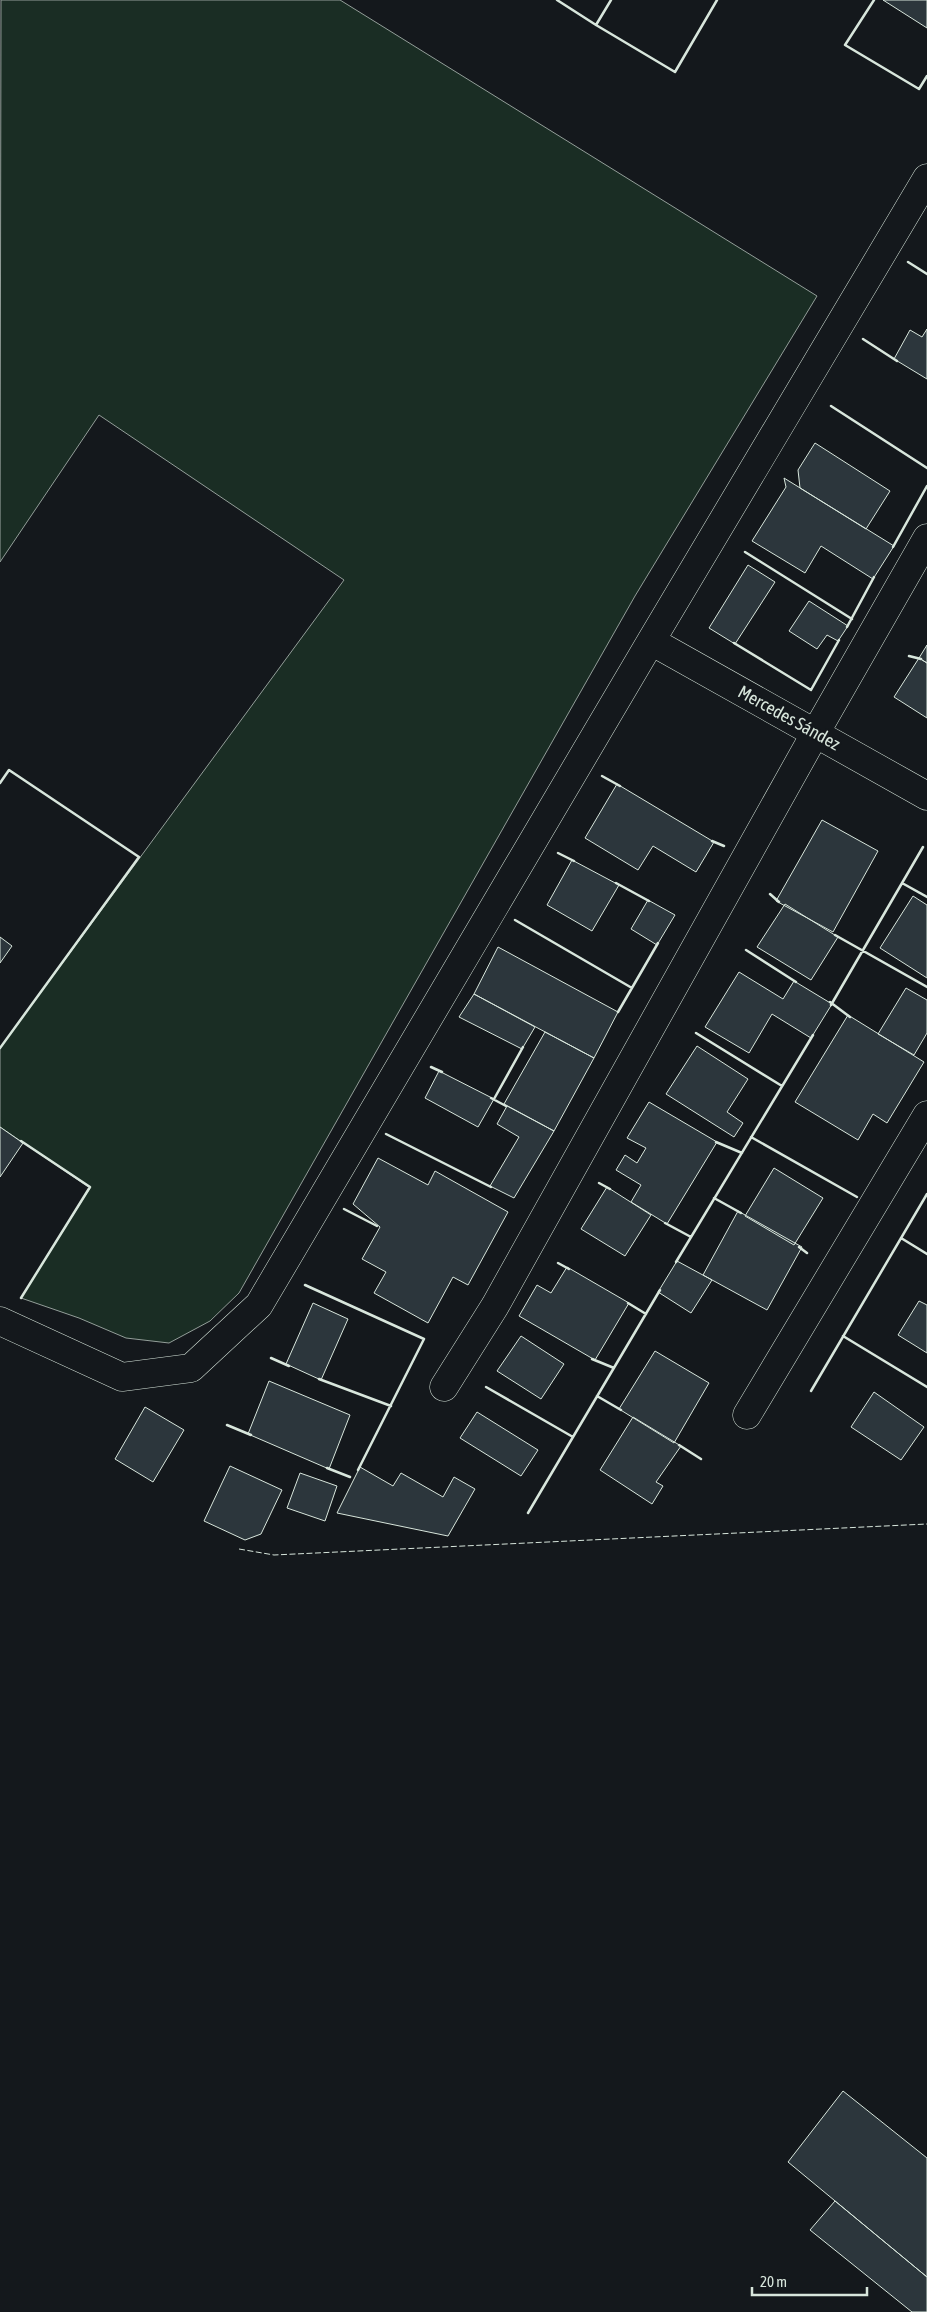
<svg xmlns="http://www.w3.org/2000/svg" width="927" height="2312" viewBox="0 0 927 2312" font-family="'Asap Condensed',sans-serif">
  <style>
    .green { fill: #1a2d24; stroke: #939e99 }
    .building { fill: #2c363c; stroke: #d8e6dc }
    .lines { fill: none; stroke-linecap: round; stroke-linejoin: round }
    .minor-casing { stroke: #d8e6dc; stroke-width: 29 }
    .minor { stroke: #14181c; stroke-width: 28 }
    .fence { stroke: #d8e6dc; stroke-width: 1; stroke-dasharray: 6 2.5; stroke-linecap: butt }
    .wall { stroke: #d8e6dc; stroke-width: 2.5 }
    .labels { text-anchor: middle; stroke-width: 4; stroke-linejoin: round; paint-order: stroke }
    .street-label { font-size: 18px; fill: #d8e6dc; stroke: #14181c }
  </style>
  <rect width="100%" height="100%" fill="#14181c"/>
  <path class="green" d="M1,0h339l477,296 -182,300 -396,697 -29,28 -41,22 -43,-5 -47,-20 -58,-20 69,-110 -90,-61v-79l344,-468 -245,-165 -99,147z"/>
  <path class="building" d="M883,0h44v28z
    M927,329v50l-33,-20 16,-29 12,7z
    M815,443l75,48 -24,38 -66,-41 -2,-18z
    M784,478l110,68 -21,33 -52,-33 -16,27 -53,-32 34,-54z
    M748,565l27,17 -40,62 -26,-16z
    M809,601l39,25 -10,15 -11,-6 -10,14 -28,-18z
    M927,645v18l-8,-5z
    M919,658l8,5v55l-33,-21z
    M617,784l97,58 -18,30 -43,-26 -15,24 -53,-32z
    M822,820l56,31 -45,81 -57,-31z
    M572,860l47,25 -27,46 -45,-26z
    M913,896l14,9v73l-47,-30z
    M648,900l27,15 -18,30 -26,-16z
    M785,904l53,33 -27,43 -54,-33z
    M0,937l12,9 -12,17z
    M498,947l120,65 -24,46 -120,-64z
    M739,972l44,27 11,-18 38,23 -21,34 -39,-24 -23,39 -44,-26z
    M906,988l21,12v33l-13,22 -36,-21z
    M474,994l61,33 -13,22 -63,-32z
    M848,1015l76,47 -37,61 -14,-9 -15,26 -63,-38z
    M545,1032l49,26 -40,73 -50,-27z
    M697,1046l51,33 -21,33 16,11 -9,14 -68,-43z
    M439,1071l55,28 -16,28 -53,-29z
    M649,1102l68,40 -50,82 -36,-22 10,-17 -25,-15 9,-15 12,8 9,-15 -19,-10z
    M507,1106l47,25 -40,67 -24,-12 29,-49 -22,-13z
    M0,1127l23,16 -23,34z
    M378,1158l50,27 7,-14 73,41 -40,73 -15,-8 -25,46 -54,-30 12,-21 -24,-13 18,-32 -27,-23z
    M774,1168l49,30 -29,47 -49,-29z
    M607,1187l44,28 -26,41 -44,-27z
    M738,1211l64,36 -35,63 -64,-35z
    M677,1261l35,19 -21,33 -33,-21z
    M567,1267l62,36 -34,57 -76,-44 18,-31 14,8z
    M919,1301l8,4v48l-29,-18z
    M313,1303l35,16 -27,61 -35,-16z
    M521,1336l43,28 -23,35 -44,-28z
    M655,1351l54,32 -35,60 -55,-34z
    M269,1381l81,34 -21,54 -81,-35z
    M874,1392l50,35 -23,33 -50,-33z
    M145,1407l39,23 -31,52 -38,-23z
    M477,1412l61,38 -17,26 -61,-38z
    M633,1417l48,29 -25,36 7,4 -11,18 -52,-34z
    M230,1466l52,24 -21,44 -16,6 -41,-19z
    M360,1467l33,19 8,-13 42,24 11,-20 21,12 -27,47 -111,-23z
    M300,1473l37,13 -12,35 -38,-13z
    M843,2091l84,67v119l-139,-115z
    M835,2201l92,76v35h-15l-102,-82z"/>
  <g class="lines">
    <defs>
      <path id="minor" d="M651,641l276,155
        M0,1321l122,56 69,-9 68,-63 392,-664 276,-463
        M444,1387l51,-81 321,-574 111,-194
        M747,1415l180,-300"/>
    </defs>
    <use href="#minor" class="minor-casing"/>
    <use href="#minor" class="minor"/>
    <path class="fence" d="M239,1549l35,6 653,-31"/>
    <path class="wall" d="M557,0l39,25
      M611,0l-15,25 79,47 42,-72
      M874,0l-29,45 74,44 8,-13
      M908,262l19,12
      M863,339l34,22
      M831,406l96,62
      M893,547l34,-61
      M745,552l107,67
      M847,627l27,-50
      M734,643l77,47 28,-50
      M909,656l12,3
      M602,776l18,10
      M0,783l9,-13 130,87 -139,191
      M712,841l12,5
      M558,853l16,8
      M616,883l33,18
      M902,883l25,14
      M770,894l9,8
      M515,920l117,68
      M835,935l92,52
      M746,950l50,32
      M830,1002l20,15
      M831,1005l92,-158
      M618,1012l40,-69
      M696,1033l86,53
      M431,1067l11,5
      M491,1098l15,8
      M494,1099l29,-52
      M386,1134l105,53
      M751,1137l106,60
      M21,1141l69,46 -69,111
      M716,1142l26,11
      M599,1183l11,6
      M714,1198l27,15
      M344,1209l33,17
      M665,1223l26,14
      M901,1238l26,16
      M799,1247l8,6
      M676,1262l137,-227
      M558,1263l11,6
      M305,1285l119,54 -66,131
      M628,1303l18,11
      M843,1336l84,51
      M271,1358l18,8
      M592,1359l22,9
      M319,1379l72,27
      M486,1387l87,50
      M811,1391l116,-197
      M597,1396l24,14
      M227,1425l24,10
      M679,1445l22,14
      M327,1468l23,9
      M528,1513l132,-223"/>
  </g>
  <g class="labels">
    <g class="street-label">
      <text transform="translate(789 718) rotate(29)" y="6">Mercedes Sández</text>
    </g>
  </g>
  <path d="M752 2287v8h115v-8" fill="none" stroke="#d8e6dc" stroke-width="2.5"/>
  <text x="760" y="2287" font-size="15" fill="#d8e6dc" stroke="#14181c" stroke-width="4" paint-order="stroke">20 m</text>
</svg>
